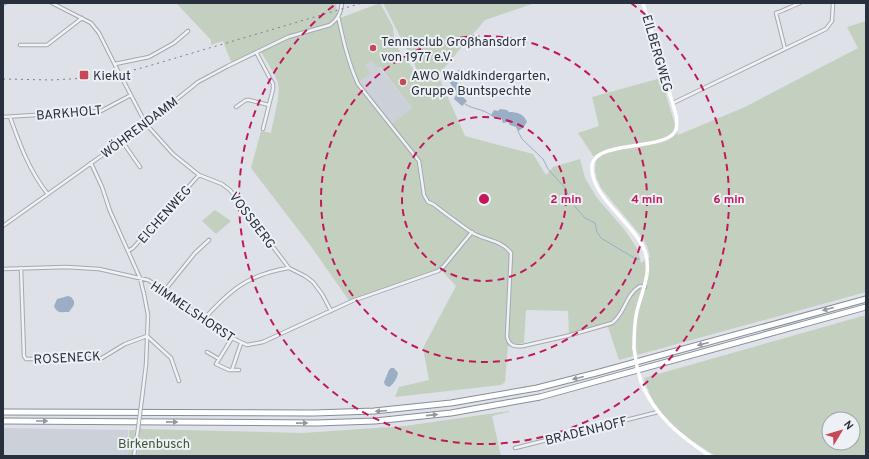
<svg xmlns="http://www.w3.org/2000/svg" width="869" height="459" viewBox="0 0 869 459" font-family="Overpass,sans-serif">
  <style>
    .built { fill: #ccd0d9 }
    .green { fill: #c3d0bf; fill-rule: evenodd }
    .water { fill: #9aaec5 }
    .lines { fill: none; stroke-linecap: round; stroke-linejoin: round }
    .stream { stroke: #9aaec5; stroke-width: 1 }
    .minor-casing { stroke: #a4a8b1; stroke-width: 4.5 }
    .motorway-casing { stroke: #868e9d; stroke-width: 7 }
    .minor { stroke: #f0f2f5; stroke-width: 2.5 }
    .secondary { stroke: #fff; stroke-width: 3.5 }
    .motorway { stroke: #fff; stroke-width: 5 }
    .rail { stroke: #78808f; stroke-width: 1; stroke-dasharray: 2 4; stroke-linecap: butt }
    .minor-bridge-casing { stroke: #a4a8b1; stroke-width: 4.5; stroke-linecap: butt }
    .minor-bridge { stroke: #f0f2f5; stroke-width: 2.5 }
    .secondary-bridge { stroke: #fff; stroke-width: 3.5 }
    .oneway { fill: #94979e }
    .ring { fill: none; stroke: #c2185b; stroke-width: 2; stroke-dasharray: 7 5 }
    .poi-dot { fill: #c74857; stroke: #edf0f5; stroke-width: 1.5 }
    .labels { text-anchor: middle; stroke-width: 4; stroke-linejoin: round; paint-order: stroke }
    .poi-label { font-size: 13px; fill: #282f3d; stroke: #edf0f5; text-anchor: start }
    .street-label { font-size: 13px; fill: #282f3d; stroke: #edf0f5 }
    .park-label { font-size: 13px; fill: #3b5836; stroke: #edf0f5 }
    .centre { fill: #c2185b; stroke: #edf0f5; stroke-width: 2 }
    .ring-label { font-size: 12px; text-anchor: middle; font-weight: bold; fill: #c2185b; stroke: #edf0f5; stroke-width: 4; stroke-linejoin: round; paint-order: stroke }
  </style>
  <rect width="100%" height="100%" fill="#dee1e7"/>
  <path class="built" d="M372,61l5,7 2,-1 33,41 -20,16 -33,-42 12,-9 -6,-8z
    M3,428l125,2v26h-125z"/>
  <path class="green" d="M174,3h162c3,27 8,57 21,81 8,14 22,29 32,42l23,-18 -32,-41 -3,1 -5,-7 -7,4 6,8 -12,9 -6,-15 -13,-49 40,-15 13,24 1,12 6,13 23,29 -40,-78h152l-50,17 -47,55 27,61 68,18 13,21 7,-8 27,-8 5,19 12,20 27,31 14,21 3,13 9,-6 -3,-11 -6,-10 -40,-48 -4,-9 -2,-8 1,-11 -18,-27 21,-7 -7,-29 69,-19 17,57 67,-28 113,-59 -11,-21 19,-6v271l-247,68 -11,-33 -39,8 -1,-24 -42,-1 -2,33 -16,3 -3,36 -4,3 -106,12 4,-10 30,-7 -6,-32 33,-62 -15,-16 -91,32 -40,-57 -59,-77 10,-37 10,2c2,-13 10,-38 7,-50 -4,-11 -11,-21 -17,-31l-5,-1 -25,11 -8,-21 -12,4v-5l-34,-36z
    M215,210l16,11 -15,13 -14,-13z
    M866,315v141h-150c-22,-13 -44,-28 -59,-49 -5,-7 -9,-17 -12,-25l-1,-4zM829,419h24v24h-24z
    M509,411v1l-17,4 9,40h-364l3,-27 162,4 103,-7z
    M129,430h6l-3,26h-4z"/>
  <path class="water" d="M462,68l2,3 -8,9 3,7 1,7 7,7 -5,5 -8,-7 2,-4v-4l-6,-8c0,-8 5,-11 12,-15z
    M500,109l7,1 2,2c8,0 15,2 18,10l-4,6 -5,3 -2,-4 -6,-2 -2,-3 -5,1 -2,-6h-9l-1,-2 3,-5 4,1z
    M68,296l3,1 3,4v4l-5,7c-7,0 -12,2 -15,-6l3,-7z
    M391,368h3l4,5c-1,5 -4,11 -9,14l-4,-2 -1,-3 5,-12z"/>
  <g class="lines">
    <path class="stream" d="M465,104c9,6 16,4 26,11
      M518,131l4,8 21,20 5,10 18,20 4,12 15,17 10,5 2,9 4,6 35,21h3"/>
    <defs>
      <path id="minor" d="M3,3h2
        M52,3l39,20 8,10 17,34
        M338,16c5,23 10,46 20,68l61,77 5,34 4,7 5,2c12,9 25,19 38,28 12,8 31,8 40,21l-4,84c2,9 8,10 16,9l44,-10 45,-13c13,-9 13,-28 28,-37l5,1
        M20,45h27l35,-27
        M785,49l-9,-36c9,-3 16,-7 24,-10
        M256,52l17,32v5l-10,40
        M115,64l34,-7 25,-14 14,-12
        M123,80l23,44 27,30 26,21 23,9 8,6 59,78 16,8 8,6 9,12 9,17
        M673,103l153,-74 6,-8 1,-18
        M236,107l10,-7h3l20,5
        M3,117l98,-6 30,-16
        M10,117c10,28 19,53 37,76
        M122,141l18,26
        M91,163l11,24 8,24 30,67 4,16 4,21 -2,50 -4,33
        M3,226l143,-102 52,-42 30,-16 60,-29 42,-12c8,-6 11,-12 12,-22
        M128,251l5,-3 66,-73
        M21,268l3,88 2,3 76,-1 23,-14 22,-8 24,22 8,23
        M3,269l63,-2 33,2 49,11 17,10 48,36 19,12 15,7 16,-3 89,-41 86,-30 6,-5 28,-34
        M165,290l30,-37 14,-13
        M204,319c27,-30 44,-44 84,-51
        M232,338l-16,26 13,6h10
        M207,352l12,7
        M232,370l9,-27
        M515,448l143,-36
        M134,456l4,-27"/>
      <path id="motorway" d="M3,412l311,1 60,-2 77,-8 86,-15 59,-15 270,-74
        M3,421l313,2 59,-2 76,-8 89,-16 326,-90"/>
    </defs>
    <use href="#minor" class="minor-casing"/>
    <use href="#motorway" class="motorway-casing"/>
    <use href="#minor" class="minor"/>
    <path class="secondary" d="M634,348c0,-13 0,-25 3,-37 5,-21 16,-40 7,-62 -11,-27 -55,-53 -52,-84 3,-24 69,-15 82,-32 4,-5 3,-12 2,-18l-33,-112
      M641,382c13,33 40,55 69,74"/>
    <use href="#motorway" class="motorway"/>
    <path class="rail" d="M3,79l48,1 56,-3 38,-10 217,-64"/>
    <defs>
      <path id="minor-bridge" d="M116,67l7,13
        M138,429l4,-31"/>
    </defs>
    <use href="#minor-bridge" class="minor-bridge-casing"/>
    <use href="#minor-bridge" class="minor-bridge"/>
    <path class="secondary-bridge" d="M634,348l3,19 4,15"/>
  </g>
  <defs><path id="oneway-solid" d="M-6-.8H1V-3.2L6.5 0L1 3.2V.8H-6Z"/></defs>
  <g class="oneway">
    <use href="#oneway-solid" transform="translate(828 309) rotate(165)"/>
    <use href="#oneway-solid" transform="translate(703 344) rotate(165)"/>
    <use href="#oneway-solid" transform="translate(578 378) rotate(166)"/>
    <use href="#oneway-solid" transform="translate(381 411) rotate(175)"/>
    <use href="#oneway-solid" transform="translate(432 415) rotate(-6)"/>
    <use href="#oneway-solid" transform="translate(42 421)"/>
    <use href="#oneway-solid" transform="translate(172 422) rotate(1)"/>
    <use href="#oneway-solid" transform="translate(302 423) rotate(-1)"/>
  </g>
  <g class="ring">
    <circle cx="484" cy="199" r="82"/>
    <circle cx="484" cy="199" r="163"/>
    <path d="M631 3A245 245 0 1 1 337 3"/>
  </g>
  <g class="poi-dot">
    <circle cx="373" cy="48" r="4"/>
    <rect x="79" y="70" width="10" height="10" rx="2"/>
    <circle cx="403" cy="82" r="4"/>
  </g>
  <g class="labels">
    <g class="poi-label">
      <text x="381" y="46">Tennisclub Großhansdorf<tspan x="381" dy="15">von 1977 e.V.</tspan></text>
      <text x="93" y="80">Kiekut</text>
      <text x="411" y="80">AWO Waldkindergarten,<tspan x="411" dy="15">Gruppe Buntspechte</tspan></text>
    </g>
    <g class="street-label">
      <text transform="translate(658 53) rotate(74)" y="5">EILBERGWEG</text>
      <text transform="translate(69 112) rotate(-5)" y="5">BARKHOLT</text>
      <text transform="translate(139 127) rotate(-37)" y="5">WÖHRENDAMM</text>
      <text transform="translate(164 214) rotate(-48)" y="5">EICHENWEG</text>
      <text transform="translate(253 220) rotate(53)" y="5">VOSSBERG</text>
      <text transform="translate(193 311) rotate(34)" y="5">HIMMELSHORST</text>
      <text transform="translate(67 357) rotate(-3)" y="5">ROSENECK</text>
      <text transform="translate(586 430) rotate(-14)" y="5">BRADENHOFF</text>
    </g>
    <g class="park-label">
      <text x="154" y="448">Birkenbusch</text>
    </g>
  </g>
  <circle cx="484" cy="199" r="6" class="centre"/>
  <g class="ring-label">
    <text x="566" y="203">2 min</text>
    <text x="647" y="203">4 min</text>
    <text x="729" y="203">6 min</text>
  </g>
  <rect width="869" height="459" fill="none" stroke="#282f3d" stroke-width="8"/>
  <g transform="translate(841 431) rotate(52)"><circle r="19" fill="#edf0f5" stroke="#9ea3ab"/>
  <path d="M0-3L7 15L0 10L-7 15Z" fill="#c74857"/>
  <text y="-6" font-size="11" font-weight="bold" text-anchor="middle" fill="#282f3d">N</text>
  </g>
</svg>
